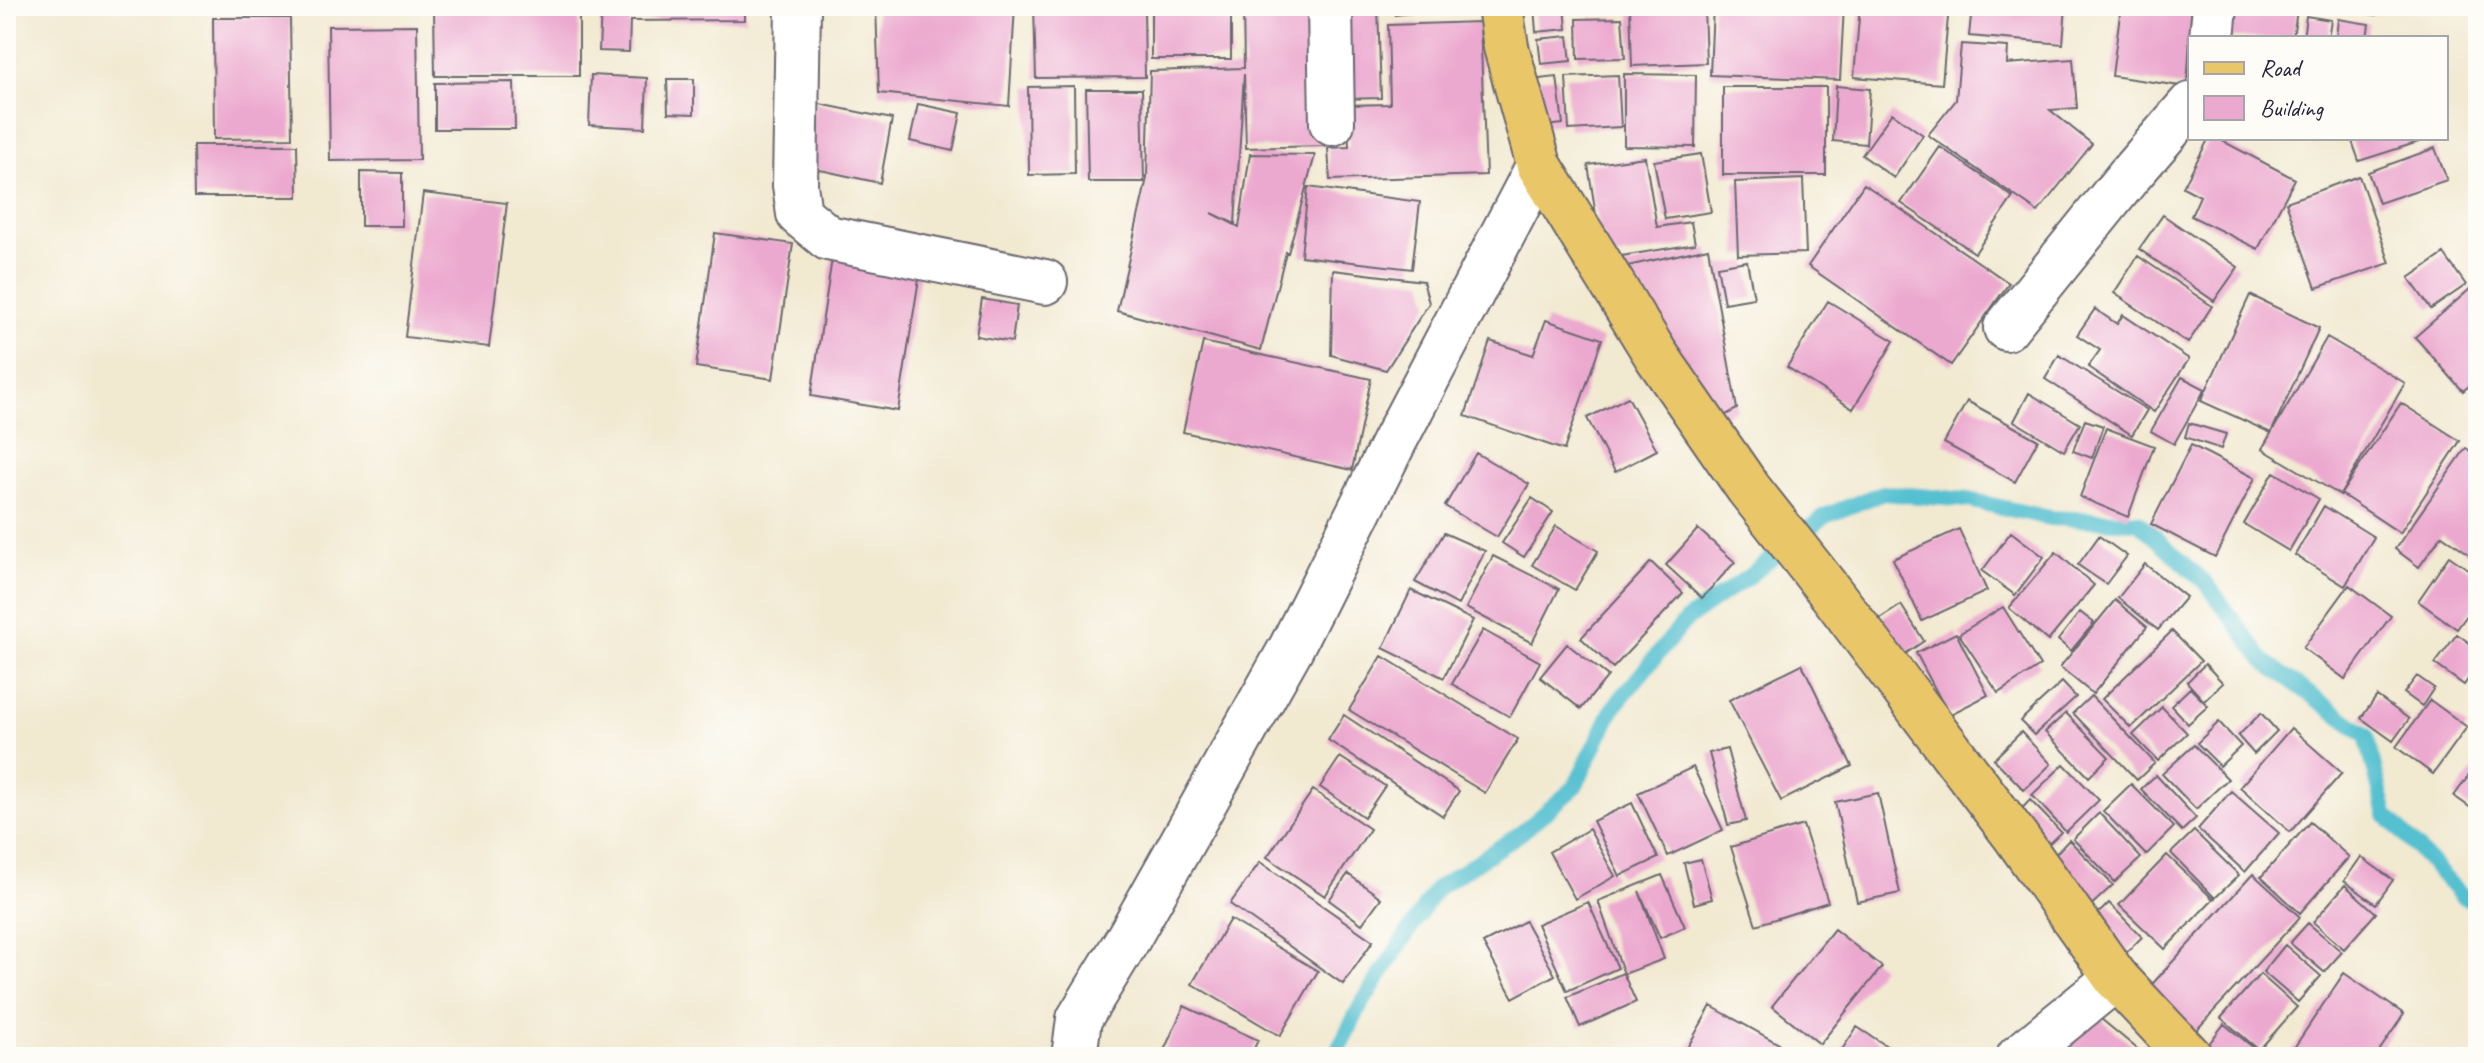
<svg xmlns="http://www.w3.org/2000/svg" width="2484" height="1063" viewBox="0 0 2484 1063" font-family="Caveat,sans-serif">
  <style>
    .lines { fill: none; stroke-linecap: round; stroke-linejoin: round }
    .stream { stroke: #55c0d0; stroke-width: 16 }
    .building { fill: #eca9cf }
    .minor-casing { stroke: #6b6870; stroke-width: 48 }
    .major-casing { stroke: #6b6870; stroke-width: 48 }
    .minor { stroke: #fff; stroke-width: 44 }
    .major { stroke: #e9c769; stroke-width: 44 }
  </style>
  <rect width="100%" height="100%" fill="#fdfcf7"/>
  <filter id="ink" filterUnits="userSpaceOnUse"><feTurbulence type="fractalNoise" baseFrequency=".0125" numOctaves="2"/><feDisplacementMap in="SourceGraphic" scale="16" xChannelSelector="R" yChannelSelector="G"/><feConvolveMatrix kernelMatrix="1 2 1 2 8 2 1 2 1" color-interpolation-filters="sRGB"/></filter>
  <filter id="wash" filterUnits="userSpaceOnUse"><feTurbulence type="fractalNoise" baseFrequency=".006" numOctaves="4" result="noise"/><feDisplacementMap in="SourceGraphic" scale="32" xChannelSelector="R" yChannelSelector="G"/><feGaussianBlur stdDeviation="1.8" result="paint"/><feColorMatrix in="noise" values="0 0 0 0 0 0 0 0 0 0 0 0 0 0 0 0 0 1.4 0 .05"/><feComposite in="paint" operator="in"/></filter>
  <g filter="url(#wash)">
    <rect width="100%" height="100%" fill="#f2e9d1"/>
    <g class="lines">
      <path class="stream" d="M1334,1057l27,-52 75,-116 85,-56 54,-46 38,-79 72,-87 64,-45 76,-60 58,-23 85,7 82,18 88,4 69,62 57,77 102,74 20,80 74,79 18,12"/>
    </g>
    <g id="blocks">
      <path class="building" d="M434,6h145v70h-144z
        M601,6h144v14l-115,1 -1,31 -30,-1z
        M876,6h139l-6,100 -130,-13z
        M1034,6h110l1,71 -109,1z
        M1151,6h80v53h-80z
        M1243,6h79l3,140 -79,2 -2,-74 -9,150 -23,-11 27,14 11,-73 65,1 -27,98 -2,-1 -25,98 -144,-39 30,-133 3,-107 94,-3z
        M1336,6h42l3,92 -42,1z
        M1394,6h64v2l-63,7z
        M1534,6h31l2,23 -31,3z
        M1630,6h74l2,57 -74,3z
        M1713,6h131l-4,74 -130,-5z
        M1860,6h89l-7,78 -88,-7z
        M1972,6h94l-3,38 -94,-8z
        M2121,6h77l-5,32h-3l-3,49 -75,-11z
        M2229,6h39l29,4 -4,28h-68z
        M2327,6h51l-2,9z
        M2306,16l25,4 -3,18h-25z
        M213,18h77l2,120 -78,1z
        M1622,18l3,40 -47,1 -1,-40z
        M2338,19l31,5 -2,14h-31z
        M1480,22l6,153 -156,5 -2,-32 21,-1 -2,-42 43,-1 -2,-79z
        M417,25l2,135 -89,1 -2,-135z
        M1568,36l3,25 -30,3 -3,-25z
        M1961,44l47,3 -1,17 66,-5 4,49 -27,2 42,34 -54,68 -110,-77 28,-35z
        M1624,74l72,1 -1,72 -71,-1z
        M591,75l56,3 -2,50 -56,-3z
        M1618,75l3,52 -52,3 -3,-53z
        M1557,77l6,47 -27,3 -6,-47z
        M667,79h27v35l-26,-1z
        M514,82l1,47h-80v-46z
        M1074,86l1,88 -46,1 -1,-88z
        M1836,86l34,3 -4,55 -33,-3z
        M1723,87h103v88h-103z
        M1086,89h56l2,93h-56z
        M815,103l77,16 -12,64 -78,-17z
        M918,104l43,9 -8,38 -43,-10z
        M1892,113l31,22 -29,43 -32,-23z
        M2209,138h8l78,41 -37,70 -67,-33 9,-20 -17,-9z
        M2351,138h77v1l-69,22z
        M193,145h104l1,52h-104z
        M1940,147l73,50 -38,56 -74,-50z
        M2435,148l12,32 -68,23 -11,-31z
        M1701,154l10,58 -46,7 -11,-58z
        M1645,157l12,70 34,-5 4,22 -92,15 -15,-94z
        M361,172l41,1v53h-41z
        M2359,176l31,87 -74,25 -30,-86z
        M1803,179l3,74 -68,2 -3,-73z
        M1864,184l145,99 -58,82 -143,-99z
        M1308,187l112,15 -8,67 -111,-13z
        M423,193l84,10 -18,144 -84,-10z
        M2163,215l75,52 -24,34 -75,-52z
        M715,233l78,11 -20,135 -77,-12z
        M1708,248l29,161 -22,12 -96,-153z
        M833,252l88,14 -23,145 -87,-15z
        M2444,254l22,31 -35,24 -22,-31z
        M2138,256l74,50 -24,37 -74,-50z
        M1747,261l7,37 -30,5 -7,-37z
        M1333,270l90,11 6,22 -43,67 -55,-15z
        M2478,282v96l-15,13 -48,-54z
        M2250,295l69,33 -48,105 -70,-32z
        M982,299l35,6 -5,37 -36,-6z
        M1828,301l66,40 -41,68 -66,-42z
        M2095,309l22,15 6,-9 66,44 -35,53 -66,-45 12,-17 -23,-15z
        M1546,320l56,19 -38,111 -99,-34 25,-75 43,14z
        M2327,337l78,46 -65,112 -78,-46z
        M1203,342l168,37 -19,91 -169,-38z
        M2059,355l88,55 -15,25 -87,-56z
        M2182,377l23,12 -31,55 -23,-13z
        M2029,393l51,31 -16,27 -50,-30z
        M1628,397l29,53 -42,22 -28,-54z
        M1967,401l71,39 -23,42 -71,-39z
        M2401,403l59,38 -60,92 -59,-39z
        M2085,420l18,6 -11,32 -19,-7z
        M2189,423l37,11 -5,15 -36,-12z
        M2106,428l48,18 -26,71 -48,-20z
        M2191,445l64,33 -40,79 -64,-33z
        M2466,448l12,8v92l-6,8 -30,-21 -23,32 -24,-18z
        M1476,453l53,31 -32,53 -52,-31z
        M2274,472l45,27 -30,52 -45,-27z
        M1532,498l21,14 -29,45 -22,-14z
        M2324,506l50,31 -29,49 -50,-31z
        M1556,526l42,25 -23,39 -43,-25z
        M1698,529l37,33 -33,36 -36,-33z
        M1959,529l28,62 -65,30 -29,-62z
        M2011,532l33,25 -29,38 -33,-24z
        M1444,533l41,18 -27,54 -43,-23z
        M2099,536l28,20 -21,28 -28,-19z
        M2056,552l38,33 -46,56 -39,-33z
        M1493,556l66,33 -27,54 -66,-35z
        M2449,556l29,20v24l-21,29 -39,-28z
        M1651,562l32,31 -70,75 -32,-30z
        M2145,564l41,33 -28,33 -40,-32z
        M2349,585l42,31 -46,63 -42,-31z
        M1411,590l62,30 -29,58 -61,-30z
        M2115,600l32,27 -54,67 -33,-27z
        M1901,605l23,36 -25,17 -24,-36z
        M2003,607l37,59 -42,27 -39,-59z
        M2080,612l14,11 -23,28 -13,-11z
        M1483,630l57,32 -30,55 -58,-33z
        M2172,631l29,30 -70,67 -29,-29z
        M1956,633l32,62 -39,20 -33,-62z
        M2457,634l21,15v16l-14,20 -29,-21z
        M1567,644l41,32 -27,33 -41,-32z
        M1382,656l136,83 -33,54 -136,-83z
        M1802,664l50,102 -71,35 -52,-101z
        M2205,664l18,19 -19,18 -17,-19z
        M2417,676l17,12 -12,18 -18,-13z
        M2062,682l14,15 -42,38 -14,-14z
        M2190,688l18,18 -20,18 -17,-18z
        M2091,696l64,67 -18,17 -64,-67z
        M2377,696l32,23 -16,22 -32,-23z
        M2430,700l37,27 -34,47 -37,-27z
        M2162,707l25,26 -29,28 -25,-26z
        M2066,713l43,44 -20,20 -44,-45z
        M2261,713l16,18 -23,23 -16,-18z
        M1344,715l115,76 -16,25 -115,-76z
        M2219,722l22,24 -21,20 -23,-23z
        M2291,728l51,45 -52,59 -50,-45z
        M2021,732l30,32 -27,26 -30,-31z
        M2194,745l34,34 -32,30 -34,-35z
        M1727,749l19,72 -18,4 -19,-72z
        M1340,757l45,29 -21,31 -44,-30z
        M2478,763v50l-24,-17z
        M2064,764l35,36 -33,32 -34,-37z
        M1693,767l30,63 -55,26 -30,-63z
        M2156,775l40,43 -14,13 -41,-42z
        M2131,784l43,43 -28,28 -43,-44z
        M1313,790l57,39 -45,67 -58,-39z
        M2231,791l48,42 -34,39 -47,-43z
        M1878,793l22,100 -43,9 -22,-100z
        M2030,800l31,32 -26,25 -18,-43z
        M1632,803l26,55 -38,18 -27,-55z
        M2099,813l42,45 -26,24 -42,-43z
        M2310,822l39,35 -49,56 -39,-36z
        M1803,825l25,77 -72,23 -25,-78z
        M1589,829l26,47 -40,23 -26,-47z
        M2194,831l45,44 -24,23 -44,-45z
        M2069,840l44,45 -28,26 -42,-44z
        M2167,855l46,44 -48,50 -46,-44z
        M2361,857l32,23 -17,24 -32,-23z
        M1701,859l11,40 -18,5 -10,-41z
        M1260,862l113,79 -30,43 -113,-80z
        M1348,874l33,24 -19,26 -33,-24z
        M2253,874l47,43 -109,119 -47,-43z
        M1662,875l23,52 -25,11 -21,-47 25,68 -40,15 -26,-73z
        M2345,885l31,28 -32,36 -31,-27z
        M1588,902l30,66 -51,23 -30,-67z
        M2109,903l33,34 -19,19 -34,-33z
        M1230,919l88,52 -38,65 -88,-52z
        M1525,921l30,54 -42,23 -30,-55z
        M2308,923l34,29 -18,20 -34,-29z
        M1834,929l48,38 -62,77 -48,-38z
        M2285,945l36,31 -23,26 -35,-30z
        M1623,973l13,29 -56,25 -13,-30z
        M2344,973l60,41 -29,43h-87z
        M2260,974l37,33 -38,43 -38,-32z
        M1184,1006l74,34 -8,17h-89z
        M1711,1006l91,51h-120z
        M2089,1009l58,48h-98z
        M2224,1024l41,33h-66z
        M1857,1027l47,30h-60l-5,-3z"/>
    </g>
  </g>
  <g filter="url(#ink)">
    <use href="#blocks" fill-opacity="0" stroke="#6b6870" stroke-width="2"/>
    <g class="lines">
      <defs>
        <path id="minor" d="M798,6l-3,179 4,29 29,24 217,44
          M1330,6l2,117
          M2212,38l3,-32
          M2006,328l121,-150 63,-73
          M1074,1057l5,-38 50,-82 162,-289 104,-208 144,-275
          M2019,1057l97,-79"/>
        <path id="major" d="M1500,6l6,41 33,118 117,190 92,133 86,109 182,240 100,141 74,79"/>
      </defs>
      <use href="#minor" class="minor-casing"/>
      <use href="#major" class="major-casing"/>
      <use href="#minor" class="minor"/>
      <use href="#major" class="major"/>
    </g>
  </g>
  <rect width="2484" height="1063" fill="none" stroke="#fdfcf7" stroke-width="32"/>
  <rect x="2188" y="36" width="260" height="104" fill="#fdfcf7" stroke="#a5a5ac" stroke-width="2"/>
  <rect x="2204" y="62" width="40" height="12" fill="#e9c769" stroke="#a5a5ac" stroke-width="2"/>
  <text x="2260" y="76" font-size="24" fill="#22223b">Road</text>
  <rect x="2204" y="96" width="40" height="24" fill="#eca9cf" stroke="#a5a5ac" stroke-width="2"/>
  <text x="2260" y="116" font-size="24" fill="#22223b">Building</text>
</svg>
